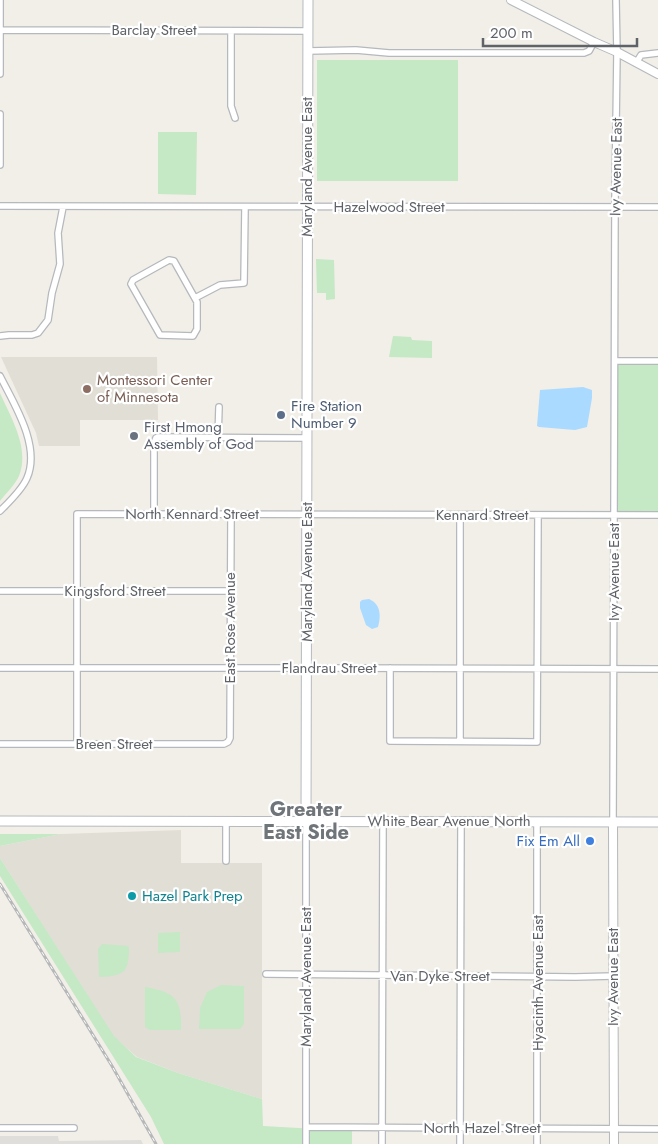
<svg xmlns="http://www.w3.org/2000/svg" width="658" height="1144" viewBox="0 0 658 1144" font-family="Jost,sans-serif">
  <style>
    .industrial { fill: #e0deda }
    .education { fill: #e1ded6 }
    .green { fill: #c5e8c5 }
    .water { fill: #aadaff }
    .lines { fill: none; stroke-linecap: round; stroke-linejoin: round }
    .minor-casing { stroke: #b5b8bc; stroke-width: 8 }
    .tertiary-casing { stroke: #b5b8bc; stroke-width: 10 }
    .secondary-casing { stroke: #b6babf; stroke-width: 11 }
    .minor { stroke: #fff; stroke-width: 5.5 }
    .tertiary { stroke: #fff; stroke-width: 8 }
    .secondary { stroke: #fff; stroke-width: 9 }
    .rail-casing { stroke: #b6b7b8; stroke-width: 3 }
    .rail { stroke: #fff; stroke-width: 1; stroke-dasharray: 4; stroke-linecap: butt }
    .education-dot { fill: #8d6e63; stroke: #fff; stroke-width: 2 }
    .service-dot { fill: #5c6f8a; stroke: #fff; stroke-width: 2 }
    .worship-dot { fill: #6b7280; stroke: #fff; stroke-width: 2 }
    .shop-dot { fill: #3f7fe0; stroke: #fff; stroke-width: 2 }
    .culture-dot { fill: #0f9aa8; stroke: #fff; stroke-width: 2 }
    .labels { text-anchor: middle; stroke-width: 4.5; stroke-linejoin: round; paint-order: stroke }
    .street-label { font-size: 15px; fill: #5f6368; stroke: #fff }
    .education-label { font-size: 15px; fill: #785e54; stroke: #fff; text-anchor: start }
    .service-label { font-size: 15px; fill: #4e5e75; stroke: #fff; text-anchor: start }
    .worship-label { font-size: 15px; fill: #5b616d; stroke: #fff; text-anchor: start }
    .shop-label { font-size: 15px; fill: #366cbe; stroke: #fff; text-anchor: end }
    .culture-label { font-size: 15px; fill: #0d838f; stroke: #fff; text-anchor: start }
    .district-label { font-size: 20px; font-weight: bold; fill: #70757a; stroke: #fff }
  </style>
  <rect width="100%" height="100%" fill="#f1efe8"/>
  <path class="industrial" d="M0,1136h58l1,5 82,-1 2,4h-143z"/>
  <path class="education" d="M1,357h156l1,63h-78v26h-41l-3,-13z
    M181,830v33h81v236l-84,-26 -41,-16 -23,-20 -114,-179v-12l61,-12z"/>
  <path class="green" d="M317,60h141v121h-141z
    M158,132h39l-1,63 -38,-1z
    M316,259l18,1 1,39 -9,1v-7h-9z
    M393,336l18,1 1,3 20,1v17l-43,-1z
    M615,361h43v154h-44z
    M0,393c11,25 30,55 19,83 -4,9 -13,17 -19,25z
    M0,834h61l-61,12z
    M0,858l114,178 22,21 42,16 84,26 1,27 89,5v13h-188l-13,-27 -151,-241z
    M180,932v20l-22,1v-20z
    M102,944l27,2c0,25 -3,30 -30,31l-1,-28z
    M221,985l23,1v38l-4,5h-41l1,-21 7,-16z
    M145,987c30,5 37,12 36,43h-31l-5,-3z"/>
  <path class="water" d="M583,387l9,3v8l-5,29 -12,3 -36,-3 -2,-1 3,-36z
    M369,599c12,5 12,17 9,28l-6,2 -6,-4 -6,-17v-6l2,-2z"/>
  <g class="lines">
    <defs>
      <path id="minor" d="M0,30l308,1
        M231,31v75l4,12
        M308,51l48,-1 33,3h195l5,-2 5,-9
        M636,63l5,-8 17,-2
        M0,74v-74
        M0,114v51
        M0,206l658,1
        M169,260l5,1 23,41v27l-4,7 -33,-1 -29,-51 2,-4z
        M195,298l25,-13 24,-2 1,-76
        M0,336l9,-1h23l6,-2 10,-13 4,-27 8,-29 -2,-31 5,-26
        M615,361h43
        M0,376c14,28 41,70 27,102 -5,12 -18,24 -27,33
        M218,438l1,-31
        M154,514v-71l2,-5 2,-1 149,1
        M0,591h230
        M0,668h316l342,1
        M390,668v73l147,1 1,-227
        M460,741v-226
        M0,744h224l4,-2 2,-4 1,-224
        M77,744v-230l581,1
        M226,821v40
        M537,822v322
        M613,822l2,-621 2,-149 -1,-52
        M266,974l309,3 38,-1
        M307,1127l351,2
        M0,1128h74
        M306,1144v-323
        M382,1144l1,-323
        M460,1144l1,-323"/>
      <path id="tertiary" d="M511,0l83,42 23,10 41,22
        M613,822l1,322"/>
      <path id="secondary" d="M0,821l658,1
        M306,821l2,-821"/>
    </defs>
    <use href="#minor" class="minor-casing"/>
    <use href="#tertiary" class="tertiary-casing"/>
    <use href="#secondary" class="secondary-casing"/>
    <use href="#minor" class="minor"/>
    <use href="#tertiary" class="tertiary"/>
    <use href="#secondary" class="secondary"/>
    <defs>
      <path id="rail" d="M0,884l112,182 44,78"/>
    </defs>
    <use href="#rail" class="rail-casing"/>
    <use href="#rail" class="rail"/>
  </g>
  <circle class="education-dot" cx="87" cy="389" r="5"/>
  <circle class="service-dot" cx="281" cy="415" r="5"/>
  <circle class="worship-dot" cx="134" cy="436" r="5"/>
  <circle class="shop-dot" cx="590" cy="841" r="5"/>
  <circle class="culture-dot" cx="132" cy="896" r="5"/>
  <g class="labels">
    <g class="street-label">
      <text x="154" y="35">Barclay Street</text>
      <text transform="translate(307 167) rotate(-90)" y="5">Maryland Avenue East</text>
      <text transform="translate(616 167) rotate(-89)" y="5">Ivy Avenue East</text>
      <text x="389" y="212">Hazelwood Street</text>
      <text x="192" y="519">North Kennard Street</text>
      <text x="482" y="520">Kennard Street</text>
      <text transform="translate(307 572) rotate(-90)" y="5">Maryland Avenue East</text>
      <text transform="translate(614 572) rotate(-90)" y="5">Ivy Avenue East</text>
      <text x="115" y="596">Kingsford Street</text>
      <text transform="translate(230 628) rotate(-90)" y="5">East Rose Avenue</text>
      <text x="329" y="673">Flandrau Street</text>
      <text x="114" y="749">Breen Street</text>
      <text x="449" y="826">White Bear Avenue North</text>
      <text x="440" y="981">Van Dyke Street</text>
      <text transform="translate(306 977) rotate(-90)" y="5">Maryland Avenue East</text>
      <text transform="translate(613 977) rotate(-90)" y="5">Ivy Avenue East</text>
      <text transform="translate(538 983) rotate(-90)" y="5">Hyacinth Avenue East</text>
      <text x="482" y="1133">North Hazel Street</text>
    </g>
    <g class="education-label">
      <text x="97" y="385">Montessori Center<tspan x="97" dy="17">of Minnesota</tspan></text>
    </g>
    <g class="service-label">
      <text x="291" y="411">Fire Station<tspan x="291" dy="17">Number 9</tspan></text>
    </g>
    <g class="worship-label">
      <text x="144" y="432">First Hmong<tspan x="144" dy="17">Assembly of God</tspan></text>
    </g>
    <g class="shop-label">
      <text x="580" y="846">Fix Em All</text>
    </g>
    <g class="culture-label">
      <text x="142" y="901">Hazel Park Prep</text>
    </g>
    <g class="district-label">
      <text x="306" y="816">Greater<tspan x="306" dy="23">East Side</tspan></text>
    </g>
  </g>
  <path d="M483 38v8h154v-8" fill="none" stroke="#5f6368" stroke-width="2.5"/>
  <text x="490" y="38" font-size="15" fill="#5f6368" stroke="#ffffff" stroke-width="4" paint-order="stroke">200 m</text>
</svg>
